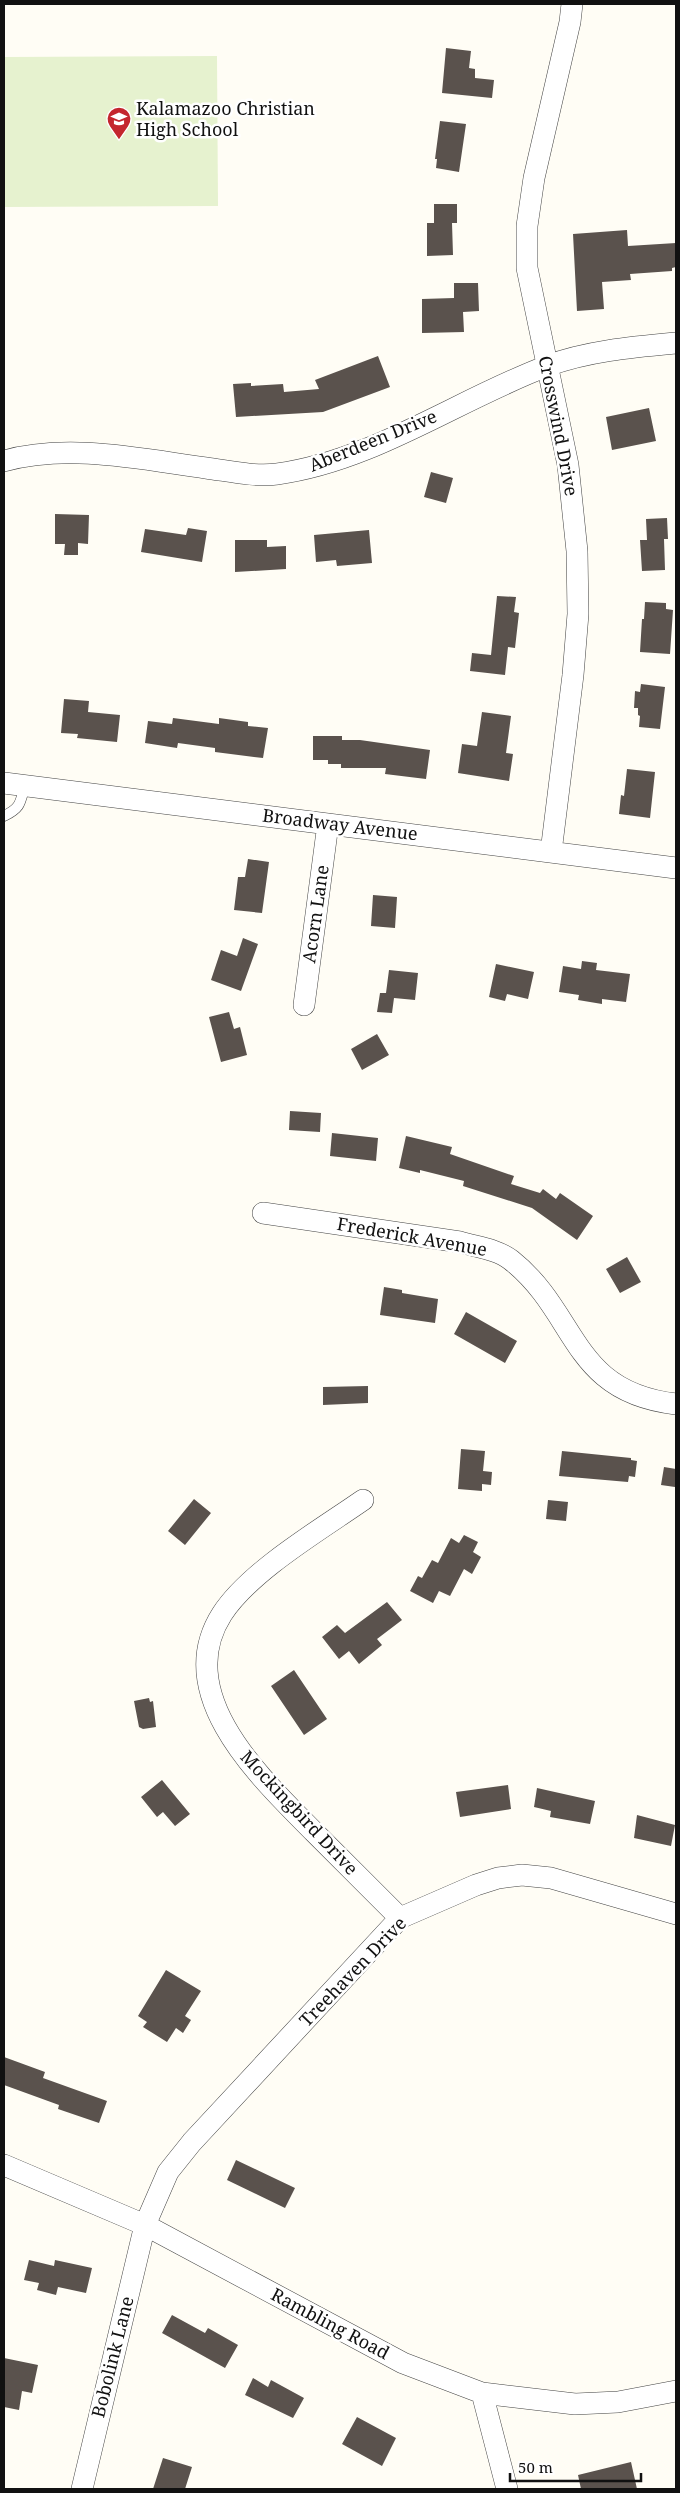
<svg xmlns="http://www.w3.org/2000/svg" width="680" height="2493" viewBox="0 0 680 2493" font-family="'Noto Serif',serif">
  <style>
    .pitch { fill: #e6f2cf }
    .building { fill: #5a524d }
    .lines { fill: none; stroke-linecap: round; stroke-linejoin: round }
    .service-casing { stroke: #444; stroke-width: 11 }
    .minor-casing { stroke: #444; stroke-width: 22 }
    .service { stroke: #fff; stroke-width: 10 }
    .minor { stroke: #fff; stroke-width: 21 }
    .labels { text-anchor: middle; stroke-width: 5; stroke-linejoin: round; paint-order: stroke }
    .poi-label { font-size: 18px; fill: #111; stroke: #fff; text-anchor: start }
    .street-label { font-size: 18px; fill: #111; stroke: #fff }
  </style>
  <rect width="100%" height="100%" fill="#fffdf5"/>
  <path class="pitch" d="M217,56l1,150 -214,1v-150z"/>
  <path class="building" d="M446,48l25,3 -2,17 6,1v9l19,2 -2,18 -50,-5z
    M440,121l26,3 -7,48 -23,-4 1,-9h-2z
    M434,204h23v19h-5l1,32 -26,1v-33h7z
    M627,230l1,16 48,-3v24l-4,1v3l-42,3 1,6 -29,2 2,27 -27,2 -4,-77z
    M454,283h24l1,28 -16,1 1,20 -42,1v-34l32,-1z
    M378,356l12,31 -67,25 -87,5 -3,-33 18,-1v3l32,-2 1,8 35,-3 -4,-9z
    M649,408l7,33 -44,9 -6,-33z
    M431,472l22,6 -7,25 -22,-6z
    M55,514l34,1 -1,29 -10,-1v12h-14l1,-11h-10z
    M667,518l1,21h-4l1,31 -23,1 -2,-31h7l-1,-21z
    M188,528l19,3 -5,31 -61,-10 4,-23 41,6z
    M369,530l3,33 -35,3 -1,-6 -20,2 -2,-27z
    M235,540h32v7l19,-1v23l-51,3z
    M497,596l19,1 -2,15 5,1 -4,35 -7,-1 -3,28 -35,-4 2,-18 19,2z
    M645,602l21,1v6l7,1 -3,44 -30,-2 2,-33h2z
    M641,684l24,3 -5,42 -21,-2 1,-11 -2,-1v-7h-4l1,-17 5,1z
    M64,699l25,2 -1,11 32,3 -3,27 -40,-4 1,-4 -17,-1z
    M482,712l29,4 -5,37 7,1 -4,27 -51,-8 4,-29 15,2z
    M173,718l46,6v-6l29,4v4l20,2 -5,30 -48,-6v-4l-37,-5 -1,5 -32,-5 3,-22 24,3z
    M313,736h29v4h18l70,10 -4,29 -41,-5 1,-6h-45v-4h-13v-4h-15z
    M627,769l28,3 -5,46 -31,-4 2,-19 3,1z
    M248,859l21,3 -7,51 -28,-3 4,-33h7z
    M373,895l24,2 -2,31 -24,-2z
    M243,938l15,6 -17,47 -30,-11 10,-30 16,6z
    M582,961l15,2 -1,7 34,4 -4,28 -24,-3v5l-24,-4 1,-5 -20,-3 4,-26 18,3z
    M496,964l38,8 -6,27 -21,-5 -2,7 -16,-4z
    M389,970l29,3 -3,27 -21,-2 -2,15 -15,-1 3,-19h6z
    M229,1012l5,17 6,-2 7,28 -26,7 -12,-45z
    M377,1034l12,21 -27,15 -11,-21z
    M290,1111l31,2 -1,19 -31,-2z
    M332,1133l46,5 -2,23 -46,-5z
    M406,1136l46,11 -2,7 64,22 -3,8 29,9 3,-4 13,10 4,-6 33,23 -16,24 -45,-32 -69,-22 1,-5 -44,-11v3l-21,-5z
    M627,1257l14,25 -21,11 -14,-24z
    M384,1287l18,3v3l36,6 -3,24 -55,-8z
    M466,1312l51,29 -12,22 -51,-29z
    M368,1386v17l-45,2v-18z
    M461,1449l24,2 -2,20 9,1 -1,13 -9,-1v7l-24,-2z
    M562,1451l69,7v2l6,1 -2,16 -6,-1 -1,6 -69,-6z
    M664,1467l12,2 -1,18 -14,-2z
    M194,1499l17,14 -26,32 -17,-14z
    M548,1500l20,2 -2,19 -20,-2z
    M464,1535l14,7 -5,10 8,5 -9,17 -8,-5 -14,27 -11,-5 -6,12 -23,-12 8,-15 4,2 10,-18 6,3 13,-25 8,5z
    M387,1602l15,18 -25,19 5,6 -23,19 -10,-13 -10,8 -17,-22 15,-12 8,8z
    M294,1670l33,49 -23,16 -33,-49z
    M149,1698l1,4 3,-1 3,26 -13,2 -4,-2 -5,-26z
    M162,1780l28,34 -15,12 -12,-14 -6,5 -16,-20z
    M508,1785l3,24 -51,8 -4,-25z
    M537,1788l58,13 -5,23 -40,-7 1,-6 -17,-4z
    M637,1815l38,10 -4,21 -37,-8z
    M166,1970l35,21 -16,25 6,4 -8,13 -7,-5 -9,14 -24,-15 4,-5 -9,-6z
    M4,2057l41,15 -2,6 64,23 -8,22 -41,-14 1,-4 -55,-20z
    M236,2160l59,28 -10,20 -58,-28z
    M29,2260l25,6 1,-6 37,8 -6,25 -28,-6 -2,8 -19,-5 2,-7 -15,-3z
    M172,2315l33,18 3,-5 30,17 -13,23 -63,-35z
    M4,2358l34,7 -6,28 -10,-2 -3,19 -15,-3z
    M253,2378l15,9 3,-7 33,18 -11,20 -48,-23z
    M357,2417l39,21 -14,28 -40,-22z
    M163,2458l29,9 -7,22h-32z
    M631,2462l6,27h-56l-3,-14z"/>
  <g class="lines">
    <defs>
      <path id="service" d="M4,816c17,-8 16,-13 21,-31"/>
      <path id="minor" d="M4,461c65,-18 136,-2 202,7 23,3 48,9 71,6 96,-13 180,-74 270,-108 40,-15 86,-19 129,-23
        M4,783l672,85
        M551,852l22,-177 5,-61 -1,-63 -9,-86 -41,-197v-42l7,-48 36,-156 2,-18
        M304,1005l24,-181
        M263,1213l197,29c16,5 37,7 51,18 68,54 59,132 165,144
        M363,1500c-43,30 -113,71 -141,114 -52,81 41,166 92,218 29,29 57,57 86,86
        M4,2165l141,60 258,138 79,30 93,11 43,-2 58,-11
        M482,2393l25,96
        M82,2489l63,-264 23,-53 24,-30 208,-224 76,-33 22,-7 24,-3 29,3 125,36"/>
    </defs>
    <use href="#service" class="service-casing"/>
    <use href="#minor" class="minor-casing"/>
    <use href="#service" class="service"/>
    <use href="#minor" class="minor"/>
  </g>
  <defs>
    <symbol id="school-pin" viewBox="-11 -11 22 30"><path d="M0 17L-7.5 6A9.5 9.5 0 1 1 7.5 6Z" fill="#c4262e" stroke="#fff"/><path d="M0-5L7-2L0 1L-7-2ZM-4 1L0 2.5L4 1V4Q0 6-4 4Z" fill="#fff"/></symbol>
  </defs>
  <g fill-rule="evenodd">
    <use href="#school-pin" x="105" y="105" width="28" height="38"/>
  </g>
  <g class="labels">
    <g class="poi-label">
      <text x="136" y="115">Kalamazoo Christian<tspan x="136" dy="21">High School</tspan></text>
    </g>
    <g class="street-label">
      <text transform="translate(558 426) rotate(79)" y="6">Crosswind Drive</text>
      <text transform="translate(373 441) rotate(-22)" y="6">Aberdeen Drive</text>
      <text transform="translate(340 825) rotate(7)" y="6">Broadway Avenue</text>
      <text transform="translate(316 914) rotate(-82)" y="6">Acorn Lane</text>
      <text transform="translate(412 1237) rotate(10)" y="6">Frederick Avenue</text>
      <text transform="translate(299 1813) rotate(47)" y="6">Mockingbird Drive</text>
      <text transform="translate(353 1972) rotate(-46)" y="6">Treehaven Drive</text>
      <text transform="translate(330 2324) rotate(28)" y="6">Rambling Road</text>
      <text transform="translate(113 2357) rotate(-76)" y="6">Bobolink Lane</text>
    </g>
  </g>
  <rect width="680" height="2493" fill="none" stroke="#111111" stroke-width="10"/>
  <path d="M510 2473v8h131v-8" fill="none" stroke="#111111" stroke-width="2.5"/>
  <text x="518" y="2473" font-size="15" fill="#111111" stroke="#ffffff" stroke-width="4" paint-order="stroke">50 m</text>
</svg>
